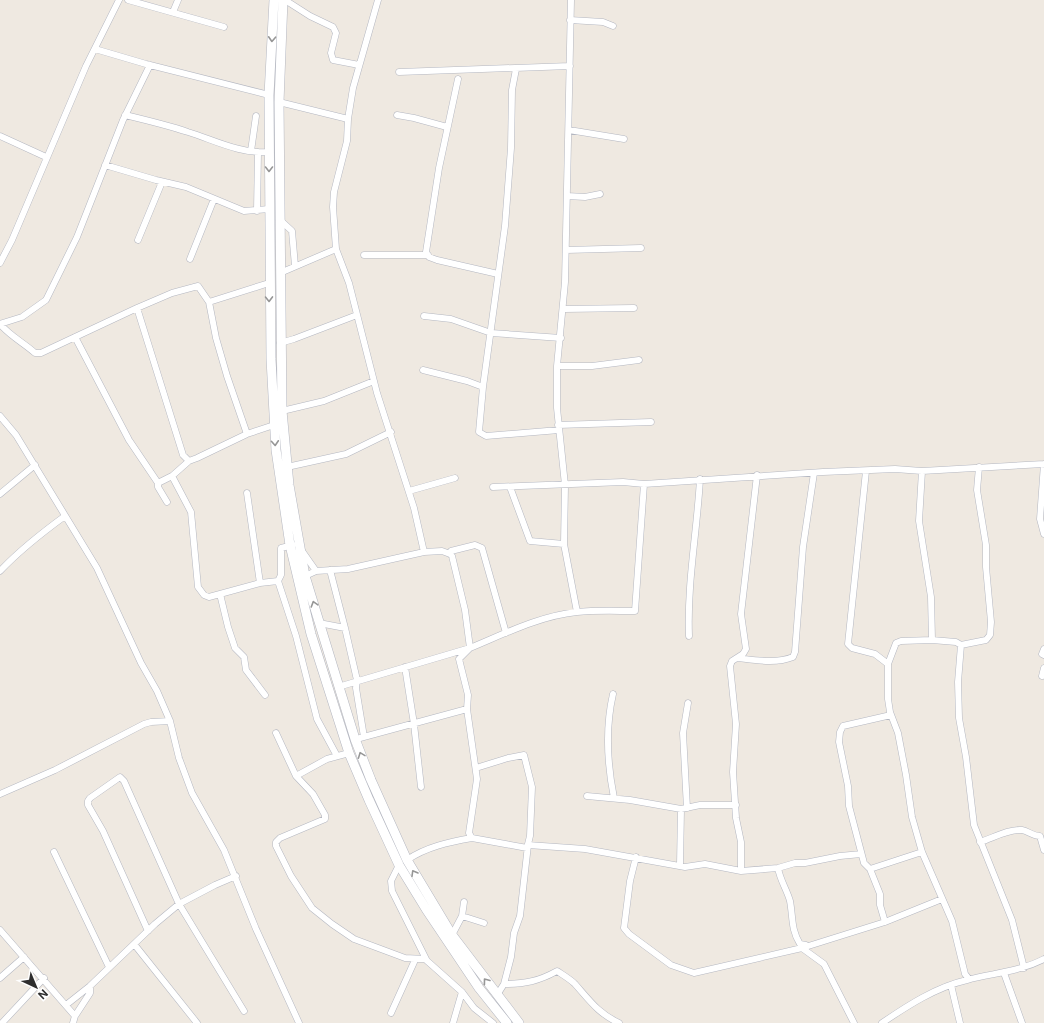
<svg xmlns="http://www.w3.org/2000/svg" width="1044" height="1023" viewBox="0 0 1044 1023" font-family="Inter,sans-serif">
  <style>
    .lines { fill: none; stroke-linecap: round; stroke-linejoin: round }
    .street-casing { stroke: #b4b7c1; stroke-width: 7 }
    .secondary-casing { stroke: #b4b7c1; stroke-width: 10 }
    .street { stroke: #fff; stroke-width: 6 }
    .secondary { stroke: #fff; stroke-width: 9 }
    .oneway { stroke: #969696 }
  </style>
  <rect width="100%" height="100%" fill="#efe9e1"/>
  <g class="lines">
    <defs>
      <path id="street" d="M128,0l96,27
        M285,0l25,16 23,11 3,6 -5,20 2,7 26,5
        M378,0l-25,88 -5,31 -1,22 -13,51 -1,15 3,42 13,34 28,110 37,115 10,44
        M571,0l-6,282 -8,84v42l8,77 -1,59 13,68
        M173,12l5,-12
        M570,20l33,2 10,4
        M95,49l51,15 123,31
        M516,69l-4,21 -1,58 -6,78 -22,161 -4,45 7,4 73,-6
        M399,72l171,-6
        M458,79l-19,89 -13,84 3,5 8,3 61,14
        M279,102l69,17
        M125,115c21,5 42,10 63,17 26,8 52,22 81,20
        M397,115l17,3 33,9
        M569,130l55,9
        M0,136l46,21
        M251,151l5,-35
        M105,165l51,15 30,7 58,24 25,-2
        M567,196l18,1 15,-3
        M257,211l1,-59
        M279,219l13,12 3,35
        M138,240l24,-58
        M566,250l75,-2
        M364,255h64
        M190,259l24,-60
        M0,263l12,-23 74,-174 33,-66
        M280,273l56,-24
        M209,302l60,-19
        M564,309l70,-1
        M424,316l27,3 40,14 70,5
        M0,324c10,12 24,19 35,29h6l96,-45 35,-15 26,-7 11,16 7,36 11,38 20,58 -50,24 -8,3 -6,-6 -46,-147
        M0,324l22,-7 24,-17 31,-63 46,-117 27,-55
        M75,337l54,103 29,43v4l9,15
        M280,343l14,-4 63,-24
        M557,366h35l47,-6
        M423,370l44,11 16,6
        M282,411l42,-10 50,-20
        M0,416l16,19 81,133 44,95 16,28 13,30 9,37 13,35 32,57 32,79 43,94
        M558,425l93,-3
        M247,434l27,-9
        M1044,464l-4,55 4,15
        M287,467l59,-13 45,-22
        M866,471l-18,173 4,4 23,6 13,10
        M922,471l-3,50 12,76 1,43
        M172,476l19,36 7,75 6,8 5,2 51,-14 -13,-90
        M158,483l14,-7 17,-15
        M493,487l130,-5 21,2 179,-12 72,-3 27,2 122,-7
        M510,487l20,54 34,3
        M409,491l46,-13
        M0,494l35,-29
        M302,551l14,20
        M450,554l1,-3 24,-6 7,3 24,85
        M330,570l15,58
        M0,571c20,-21 43,-39 65,-55
        M305,576l11,-5 32,-2 76,-17 18,-1 8,3 2,2 13,54 5,38c34,-14 69,-32 107,-36 19,-2 39,-1 58,-1l9,-127
        M278,581l18,55 21,83 20,37
        M260,583l18,-2 3,-6v-27l12,-3
        M220,594l8,33 7,21 9,9 2,13 19,25
        M319,623l26,5 12,52 -1,8 8,49
        M689,636c-2,-53 8,-104 11,-157
        M961,645l-3,37 1,36 7,39 8,68 38,95 12,48
        M1044,649l-2,5 2,1
        M737,658c18,2 39,6 56,-1l2,-5 8,-105 11,-74
        M405,667l9,57 7,63
        M1042,676l2,-8
        M338,687l132,-39 -11,11 9,36 -1,14 10,70 -8,54 3,5 55,10 3,-12 2,-49 -8,-32 -16,3 -32,10
        M613,694c-8,35 -6,69 1,104
        M891,715l-48,11 -3,6 -1,10 9,44 1,20 15,57 6,6 10,25v11l5,17 57,-23
        M276,733l20,43 31,-17 22,-6
        M360,738l107,-29
        M296,776l17,18 12,21v4l-45,19 -4,4v4l15,30 21,32 20,16 22,15 51,19 20,1 37,33 12,16 19,15
        M0,794l55,-24 89,-46 7,-2 19,-1
        M587,796l43,4 51,9 19,-4h36
        M687,808l-4,-75 5,-30
        M980,842c13,-4 28,-13 42,-12 6,1 11,6 18,6l4,14
        M54,852l55,115
        M636,857l-6,24 -6,47 5,6 42,31 23,8 108,-25
        M407,860c19,-13 42,-18 65,-22
        M399,865l-8,16 1,10 35,70
        M680,865l1,-56
        M778,868c2,12 9,22 12,33 3,16 1,29 10,43l6,1
        M870,869l52,-17
        M741,871v-29l-5,-24 -3,-46 3,-48 -6,-58 2,-5 11,-7 3,-5 -5,-35 16,-139
        M462,916l22,7
        M0,930l75,86
        M148,931l-45,-100 -15,-26v-4l2,-3 30,-21 4,4 55,123 65,107
        M452,935l10,-19 2,-14
        M134,944l63,79
        M1004,973l18,50
        M0,978l24,-21
        M969,979l-4,-5 -13,-53 -30,-69 -10,-35 -6,-42 -8,-42 -8,-21 -2,-13v-35l8,-21 5,-2 31,-1 24,2 5,3 25,-5 4,-5 1,-13 -5,-55v-22l-9,-55 2,-23
        M504,984c21,0 35,-3 53,-13 6,4 13,8 18,13 15,17 23,29 44,39
        M951,985l9,38
        M497,995l7,-11 7,-27 3,-24 6,-17 8,-71 57,4 100,18 20,-3 36,7 37,-3 17,-5h10l35,-7 21,-2
        M66,1005l24,-19 65,-62 24,-20 36,-19 21,-9
        M391,1013l24,-53
        M2,1023l42,-45
        M73,1023l2,-7 15,-23v-7
        M453,1023l9,-31
        M854,1023l-30,-59 -22,-16 83,-26
        M882,1023c25,-17 54,-36 85,-43 26,-7 52,-8 77,-21"/>
      <path id="secondary" d="M274,0l-5,95 2,264 5,91 14,95 21,89 38,119 20,47 30,65 27,44 53,79 28,35
        M283,0l-4,102 3,309 7,74 16,91 50,163 16,41 36,80 45,75 67,88"/>
    </defs>
    <use href="#street" class="street-casing"/>
    <use href="#secondary" class="secondary-casing"/>
    <use href="#street" class="street"/>
    <use href="#secondary" class="secondary"/>
  </g>
  <defs><path id="oneway-chevron" d="M-2-3.5L2.5 0L-2 3.5" fill="none" stroke-width="1.6" stroke-linecap="round" stroke-linejoin="round"/></defs>
  <g class="oneway">
    <use href="#oneway-chevron" transform="translate(272 39) rotate(93)"/>
    <use href="#oneway-chevron" transform="translate(269 169) rotate(90)"/>
    <use href="#oneway-chevron" transform="translate(269 299) rotate(89)"/>
    <use href="#oneway-chevron" transform="translate(275 443) rotate(86)"/>
    <use href="#oneway-chevron" transform="translate(314 604) rotate(-107)"/>
    <use href="#oneway-chevron" transform="translate(361 755) rotate(-111)"/>
    <use href="#oneway-chevron" transform="translate(414 873) rotate(-120)"/>
    <use href="#oneway-chevron" transform="translate(486 981) rotate(-127)"/>
  </g>
  <g transform="translate(36 987) rotate(136)" stroke="#ffffff" stroke-width="3" paint-order="stroke">
  <path d="M0-3L7 15L0 10L-7 15Z" fill="#2e2e2e"/>
  <text y="-6" font-size="11" font-weight="bold" text-anchor="middle" fill="#2e2e2e">N</text>
  </g>
</svg>
